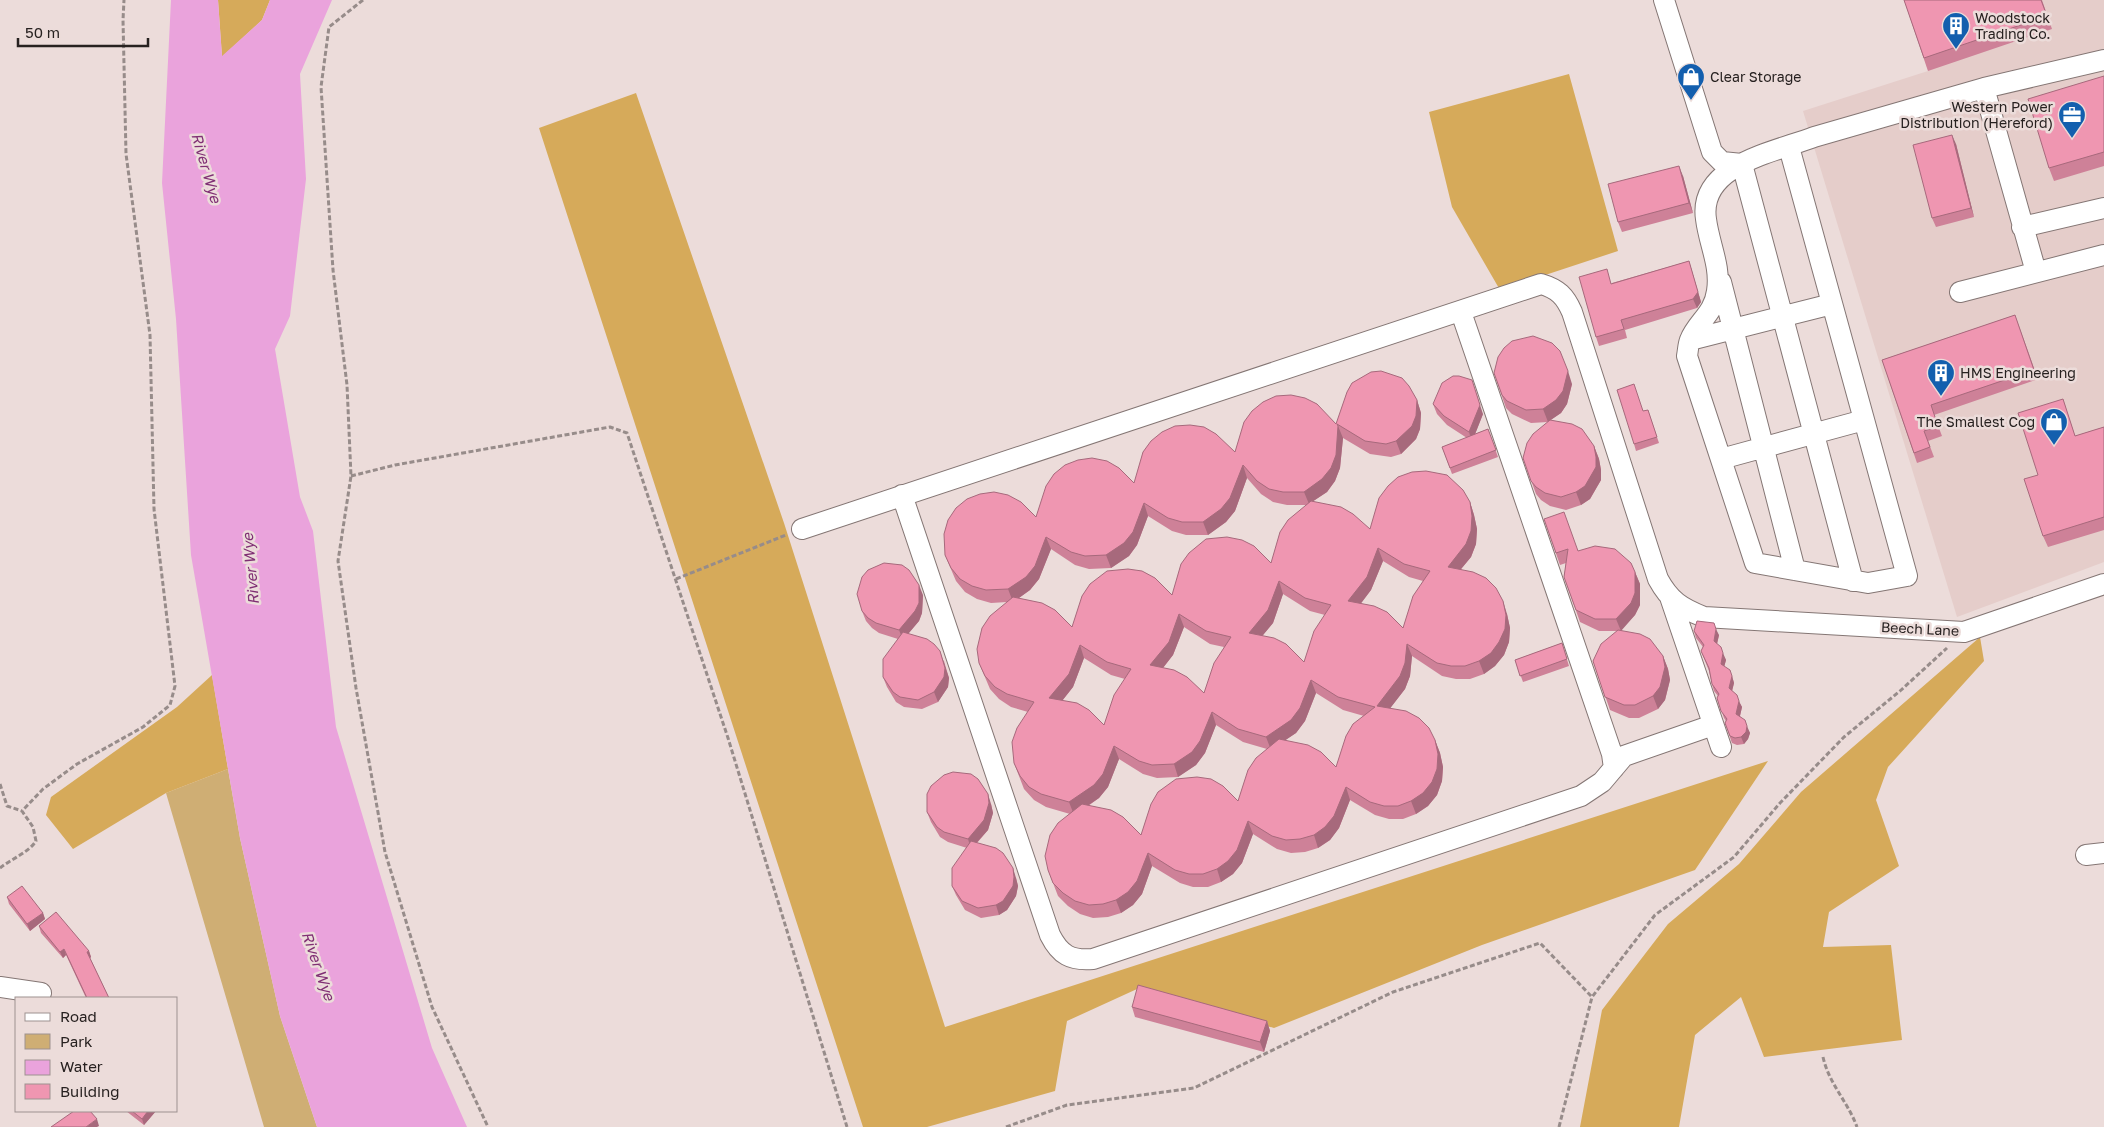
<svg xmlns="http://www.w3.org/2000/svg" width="2104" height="1127" viewBox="0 0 2104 1127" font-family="'Golos Text',sans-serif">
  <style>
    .built { fill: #e5cdca }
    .green { fill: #cfae74 }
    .forest { fill: #d6aa5a }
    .water { fill: #eaa3dc }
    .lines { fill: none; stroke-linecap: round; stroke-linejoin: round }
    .minor-casing { stroke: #847674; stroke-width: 22 }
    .path { stroke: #978c8a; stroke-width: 3; stroke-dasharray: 5 2.5; stroke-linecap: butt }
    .minor { stroke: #fff; stroke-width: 20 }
    .wall { fill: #ce8198; fill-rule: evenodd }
    .shaded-wall { fill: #a7697c }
    .building { fill: #ef96b1; stroke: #a7697c; fill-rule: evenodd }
    .labels { text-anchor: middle; stroke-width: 5; stroke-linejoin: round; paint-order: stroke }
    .poi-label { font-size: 14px; fill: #272120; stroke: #ecdcda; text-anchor: start }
    .street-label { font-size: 14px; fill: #272120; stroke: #ecdcda }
    .water-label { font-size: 15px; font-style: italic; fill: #802f74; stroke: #ecdcda }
  </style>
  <rect width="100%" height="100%" fill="#ecdcda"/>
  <path class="built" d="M1904,0h200v562l-147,55 -154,-506 125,-40z"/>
  <path class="green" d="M228,769l12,69 40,178 37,111h-53l-98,-334z"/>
  <path class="forest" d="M218,0h52l-8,20 -40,37z
    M1569,74l49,177 -118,39 -48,-83 -23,-95z
    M636,93l148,430 161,504 823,-266 -73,109 -213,75 -208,83 -137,-39 -70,32 -12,70 -128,36h-64l-324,-999z
    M1980,637l4,24 -96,106 -12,33 23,66 -70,46 -6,35 68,-2 11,95 -138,17 -23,-60 -46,38 -16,92h-99l22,-117 66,-86 71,-60 62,-72z
    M212,675l16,94 -62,24 -93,56 -27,-34 5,-18 126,-90z"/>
  <path class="water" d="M171,0h47l4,56 40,-36 8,-20h62l-32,74 6,105 -16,137 -15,33 25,148 13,34 23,196 96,321 35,79h-150l-37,-111 -40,-178 -49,-283 -15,-236 -14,-136z"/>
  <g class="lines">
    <defs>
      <path id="minor" d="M1664,0l48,152 10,10 20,2
        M1984,88l52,184
        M1789,147l118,429 -39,7 -113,-20 -68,-207c1,-5 1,-11 3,-16 7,-18 24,-26 27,-49 4,-25 -8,-47 -11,-72 -8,-54 69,-67 108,-82l170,-49 120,-28
        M1742,164l111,417
        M2022,227l82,-19
        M1721,282l74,288
        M1960,292l144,-37
        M1461,312l151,442 2,14
        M1690,340l142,-36
        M1721,459l143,-39
        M902,495l148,440c10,20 21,26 43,24l488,-163 21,-14 22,-26 89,-31
        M802,529l739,-245c17,5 24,12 31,28l86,267c12,22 23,29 46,38l260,15 140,-48
        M1670,597l51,150
        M2086,855l18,-2
        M0,987l41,6"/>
    </defs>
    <use href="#minor" class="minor-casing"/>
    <path class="path" d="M363,0l-34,27 -8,60 12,183 14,115 4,91 -13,85 18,127 29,164 47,155 56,120
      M351,476l44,-11 215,-38 17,6 101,305 119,389
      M676,579l110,-44
      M0,784l7,22 15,5
      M0,868c11,-9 28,-15 36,-27l-3,-14 -11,-16 21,-22 34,-25 66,-37 27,-22 5,-19 -21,-177 -4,-174 -24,-181 -3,-134 1,-20
      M1823,1057c6,27 25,45 34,70
      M1006,1127l61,-22 127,-17 199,-96 147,-49 52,54 63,-82 79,-58 46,-54 64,-66 56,-46 47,-43
      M1559,1127l33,-130"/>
    <use href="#minor" class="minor"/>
  </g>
  <path class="wall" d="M1904,0h138l10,29 -124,42z
    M2104,76v90l-50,15 -5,-13z
    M1956,144l18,73 -38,10 -4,-9z
    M1683,176l10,37 -71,19 -4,-10z
    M1689,261l12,41 -4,6 -72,22 2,8 -28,8 -3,-9 16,-54z
    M2015,315l23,64 -104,36 8,21 -14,5 6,16 -17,6 -35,-103z
    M1494,373l78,11 -5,20 -6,9 -11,7 44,26 5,13 2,11v10l-11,19 -9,6 -15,5 -16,-4 -9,-6 -5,-6 -13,-36 25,-36 -17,1 -19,-9 -6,-6z
    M2063,399l12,37 29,-9v103l-56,17 -5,-11 -5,-61z
    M1417,400l4,13 -1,16 -4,10 -15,15 -10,3 -21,-3 -27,-16 -3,30 -5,13 -8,11 -14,9 57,28 100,-27 4,13 3,14 -1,15 -5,13 -10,12 46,45 3,14 -1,14 -5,13 -9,11 -11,8 -14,5h-14l-14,-3 -30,-20 -2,20 -5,13 -15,19 45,32 5,13 3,14 -1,14 -5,14 -9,11 -12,8 -13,5h-14l-14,-4 -25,-15 -11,28 -9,12 -12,8 -13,4 -14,1 -14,-4 -24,-15 -11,29 -9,11 -12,8 -13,5h-15l-13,-4 -28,-17 -10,28 -9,11 -12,8 -13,4 -15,1 -13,-4 -12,-8 -10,-10 -10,-26 22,-56 -24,-7 -12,-7 -10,-11 -10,-26 14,-51 -17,-5 -12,-8 -9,-10 -11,-26 28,-61 -16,1 -14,-4 -12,-7 -9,-11 -11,-26 91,-38 98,-34 101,-31 101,-28zM1247,478l14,16 12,8 14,3h20l-36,58 -199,64 -53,-29 11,-8 9,-11 12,-30 24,16 14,4 22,-1 18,-12 8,-11 11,-29 24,15 14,4h22l18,-13 9,-11zM1383,561l26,16 14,4 -20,47 -42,-25 10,-13zM1283,594l27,17 15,4 -21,47 -42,-26 11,-13zM1184,627l26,17 14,3 -20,46 -41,-25 10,-13zM1084,658l27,17 14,4 -21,46 -42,-24 11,-14zM1316,693l27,17 21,6 -28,51 -51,-27 11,-7 9,-12zM1216,725l27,17 24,7 -29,52 -97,34 -53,-29 11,-8 9,-11 11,-28 24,15 14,4 21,-1 18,-12 9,-12z
    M1433,404l50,10 -8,20 13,-5 10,28 -46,17 -10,-27 25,-9 -20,-13 -10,-11z
    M1648,410l11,33 -23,8 -2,-7 9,-33z
    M1544,519l34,32 57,21 5,12v21l-5,10 -14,15 42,26 5,13 2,11 -5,20 -7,9 -19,9h-10l-19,-8 -17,-49 24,-30h-18l-19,-9 -16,-45 2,-14 -6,2z
    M923,595l-1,18 -3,8 -11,13 36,27 5,17 -1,9 -10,15 -16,7 -18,-2 -8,-5 -9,-15 -4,-10 15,-38 -19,-6 -7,-5 -6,-7 -4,-10z
    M1694,631l25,4 -2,9 9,16 -2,7 8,9 2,7 -2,8 10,16 -2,9 10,17 -2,6 -4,5 -7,1 -5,-2 -7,-20 1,-2 -2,-3 -7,-20 1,-2 -4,-5 -2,-7 -3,-13 -8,-20 2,-4 -7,-9z
    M1562,643l7,23 -46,16 -8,-22z
    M991,804l2,9 -5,17 -11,13 39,35 2,8 -2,10 -9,14 -8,5 -18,3 -16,-8 -9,-15 -4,-9 15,-38 -19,-6 -8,-5 -9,-15 -4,-10z
    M7,897l36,16 2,6 -15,12 -21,-27z
    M39,926l50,25 2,6 -1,1 19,40h-23l-20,-43 -3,3 -22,-25z
    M1132,1007l135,14 3,10 -6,21 -129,-35z
    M126,1111h30l-12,14z"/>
  <path class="shaded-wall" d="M1952,135l4,9 18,73 -3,-9z
    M1679,166l4,10 10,37 -4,-10z
    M1689,261l12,41 -4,6 -4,-9z
    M1568,371l4,13 -5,20 -6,9 -13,9 -5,-13z
    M1475,390l8,24 -11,28 -3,-10z
    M1417,400l4,13 -1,16 -4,10 -15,15 -5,-13z
    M1338,426l5,12 -3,30 -5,13 -8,11 -18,12 -5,-12z
    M1594,446l5,13 2,11v10l-11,19 -9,6 -5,-13z
    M1243,465l4,13 -12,33 -9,11 -18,13 -5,-13z
    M1470,502l4,13 3,14 -1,15 -5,13 -19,23 -4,-13z
    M1144,503l4,13 -11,29 -8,11 -18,12 -5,-13z
    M1046,537l5,12 -12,30 -9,11 -17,12 -5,-13z
    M1378,548l5,13 -12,29 -18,24 -5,-13z
    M1635,572l5,12v21l-5,10 -14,16 -5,-12z
    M1279,581l4,13 -10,29 -19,23 -5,-13z
    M919,585l4,10 -1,18 -3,8 -16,19 -4,-10z
    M1503,601l4,13 3,14 -1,14 -5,13 -9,11 -11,8 -5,-13z
    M1179,614l5,13 -11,28 -18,23 -5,-13z
    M1716,629l3,6 -3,13 -2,-7z
    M1407,644l5,12 -2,20 -5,13 -23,30 -5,-13z
    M1080,645l4,13 -11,29 -19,24 -5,-13z
    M940,651l9,27 -1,9 -10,15 -4,-10z
    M1723,653l3,7 -3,11 -2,-7z
    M1663,656l5,13 2,11 -5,20 -7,9 -5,-13z
    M1732,676l2,7 -3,12 -2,-7z
    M1311,680l5,13 -11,28 -9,12 -25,17 -5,-13z
    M1739,701l3,6 -3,13 -3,-6z
    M1212,712l4,13 -11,28 -9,12 -18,12 -4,-13z
    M1747,726l3,7 -2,6 -4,5 -3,-7z
    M1435,740l5,13 3,14 -1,14 -5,14 -9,11 -12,8 -5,-13z
    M1114,746l5,13 -11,28 -9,11 -25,17 -5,-13z
    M1346,787l4,13 -11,28 -9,12 -12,8 -4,-13z
    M988,794l3,10 2,9 -5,17 -17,19 -3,-10z
    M1248,821l5,13 -11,29 -9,11 -12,8 -4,-13z
    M1148,853l4,13 -10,28 -9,11 -12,8 -5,-13z
    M1013,868l3,10 2,8 -2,10 -9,14 -8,5 -3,-10z
    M43,913l2,6 -15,12 -3,-7z
    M64,949l2,6 -3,3 -3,-6z
    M89,951l2,6 -2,2 -2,-7z
    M1267,1021l3,10 -6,21 -4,-10z
    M148,1111h8l-12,14 -2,-6z
    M97,1119l2,7 -2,1h-11z"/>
  <path class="building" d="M1904,0h137l6,16 -123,42z
    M2104,76v76l-55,16 -21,-69z
    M1952,135l19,73 -39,10 -19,-73z
    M1679,166l10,37 -71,19 -10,-38z
    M1689,261l9,31 -5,7 -72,21 3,9 -28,8 -17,-60 28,-8 4,15z
    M2015,315l19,55 -103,35 7,21 -14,5 6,16 -16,6 -32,-93z
    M1533,336l19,7 8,8 8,20 -5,20 -7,9 -13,9 -17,1 -19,-9 -5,-6 -8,-22 4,-16 6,-9 8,-7z
    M1381,371l21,7 7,8 8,14 -1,16 -4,10 -16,15 -10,3 -21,-3 -28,-17 1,2 -2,29 -5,13 -9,11 -18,13h-21l-14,-3 -12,-8 -14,-16 -13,33 -9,11 -18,13h-21l-14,-4 -24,-15 -11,29 -9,11 -18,12 -21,1 -14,-4 -25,-15 -11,29 -9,11 -18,12 -22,1 -14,-4 -12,-7 -9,-11 -6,-13 -1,-21 4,-14 8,-12 11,-9 13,-5 14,-2 14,3 13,7 15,15 10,-31 8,-12 11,-9 13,-5 14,-2 15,3 12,7 15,15 9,-31 8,-11 11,-9 13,-6 15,-1 14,2 12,7 19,18 9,-30 8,-11 11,-9 13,-6 15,-1 14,3 12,6 19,20 11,-32 5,-9 19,-11z
    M1453,376h6l13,4 8,25 -11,27 -25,-16 -11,-12 9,-21z
    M1634,384l9,27 5,-1 9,27 -23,7 -17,-54z
    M2063,399l12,37 29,-9v90l-61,19 -19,-57 14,-4 -20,-62z
    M1550,420l22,4 10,5 12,17 2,11v10l-11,19 -9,6 -15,5 -16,-4 -9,-6 -5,-6 -8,-23 4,-15 6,-9z
    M1488,429l8,21 -46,18 -8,-21z
    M1426,471l21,4 16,15 7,12 2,14 -1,15 -5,13 -18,23 25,5 13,6 10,10 7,13 3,14 -1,14 -6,13 -8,11 -12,8 -14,5h-14l-14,-3 -30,-19 -2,19 -5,13 -23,30 29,5 13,7 10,10 6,12 3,14 -1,15 -5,13 -9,11 -12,8 -13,5h-14l-14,-4 -24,-15 -12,29 -9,11 -11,8 -14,4 -14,1 -14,-4 -24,-15 -11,29 -9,11 -11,8 -14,5h-14l-14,-4 -27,-17 -11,28 -9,11 -12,8 -13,4 -14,1 -14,-4 -12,-8 -10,-10 -5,-13 -3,-14 5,-21 8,-12 24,-19 29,6 12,7 18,18 10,-31 7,-12 18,-13 21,-2 14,2 12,7 15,15 10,-31 8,-12 23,-19 29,6 13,7 15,15 10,-31 7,-12 22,-17 -37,-10 -27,-17 -11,28 -9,12 -25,17 -28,-8 -26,-17 -12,29 -8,11 -18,12 -22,1 -13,-4 -25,-15 -11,28 -9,11 -25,17 -28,-8 -12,-7 -9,-11 -6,-13 -2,-21 5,-14 17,-26 -27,-8 -12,-7 -10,-11 -6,-13 -2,-14 5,-21 8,-12 23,-19 29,6 13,7 17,17 10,-31 8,-12 17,-13 21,-2 14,2 13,7 17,17 9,-31 8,-11 17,-14 21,-2 15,3 12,6 17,17 9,-31 8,-12 23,-19 30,6 12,7 17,15 9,-31 9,-12 10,-9 14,-5zM1378,548l26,16 26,7 -17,25 -10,32 -16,-16 -13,-6 -26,-5 19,-24zM1279,581l26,17 26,7 -17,26 -10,31 -18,-18 -12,-6 -25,-5 19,-23zM1179,614l27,17 25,6 -17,26 -10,30 -17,-16 -13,-7 -24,-5 19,-23zM1080,645l27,17 24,7 -17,26 -10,30 -15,-15 -12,-7 -28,-5 20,-24z
    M1564,512l14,39 17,-5 20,3 16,14 4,9v21l-4,10 -15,16h-21l-19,-9 -12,-33 4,-28 -12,4 -12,-34z
    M884,563l18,2 7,5 10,15v18l-4,8 -16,19 -23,-7 -8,-5 -6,-7 -5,-17 5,-17 6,-7z
    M1697,621l17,2 2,6 -2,12 7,6 2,6 -2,11 9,6 2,6 -3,12 8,7 2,6 -3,13 9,6 2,6 -1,6 -5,5 -6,1 -5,-2 -5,-13 2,-4 -6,-8 -4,-13 2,-4 -7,-10 -3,-16 -8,-17 3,-6 -10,-14z
    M1618,630l22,4 10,5 13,17 2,11 -5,20 -7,9 -18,9h-11l-19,-8 -12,-36 8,-17z
    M903,632l24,7 7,5 6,7 5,17 -1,9 -10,15 -16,8 -18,-3 -7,-5 -10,-15v-18z
    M1562,643l5,16 -47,17 -5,-16z
    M953,772l18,2 7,5 10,15 1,9 -5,17 -16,19 -24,-7 -7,-5 -10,-15v-18l4,-8 13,-11z
    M971,841l25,7 7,5 10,15 1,9 -1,9 -10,15 -7,4 -18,3 -16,-7 -10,-15v-18z
    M22,886l21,27 -16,11 -20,-27z
    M56,912l33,39 -2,1 22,46h-22l-23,-49 -4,3 -21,-26z
    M1138,985l129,36 -7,21 -128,-35z
    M74,1111h16l7,8 -11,8h-35z
    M132,1111h16l-6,8z"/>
  <defs>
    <symbol id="building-pin" viewBox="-11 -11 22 30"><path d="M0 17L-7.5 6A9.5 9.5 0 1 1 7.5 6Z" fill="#135fae" stroke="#ecdcda"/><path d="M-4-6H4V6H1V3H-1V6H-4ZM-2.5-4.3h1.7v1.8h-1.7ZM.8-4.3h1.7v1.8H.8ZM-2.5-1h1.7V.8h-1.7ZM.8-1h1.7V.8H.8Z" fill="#fff"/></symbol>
    <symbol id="shop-pin" viewBox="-11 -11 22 30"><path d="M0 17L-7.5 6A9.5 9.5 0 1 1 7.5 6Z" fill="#135fae" stroke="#ecdcda"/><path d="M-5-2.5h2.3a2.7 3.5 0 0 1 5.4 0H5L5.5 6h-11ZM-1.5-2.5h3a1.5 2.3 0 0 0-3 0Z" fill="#fff"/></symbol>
    <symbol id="office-pin" viewBox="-11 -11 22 30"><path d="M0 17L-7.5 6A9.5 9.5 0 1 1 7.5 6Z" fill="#135fae" stroke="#ecdcda"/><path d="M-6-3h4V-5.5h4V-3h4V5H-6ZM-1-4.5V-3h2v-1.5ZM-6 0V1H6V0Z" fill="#fff"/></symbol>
  </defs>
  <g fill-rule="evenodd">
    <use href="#building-pin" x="1940" y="10" width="32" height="43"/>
    <use href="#shop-pin" x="1675" y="61" width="32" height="43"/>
    <use href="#office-pin" x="2056" y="99" width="32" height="43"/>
    <use href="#building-pin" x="1925" y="357" width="32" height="43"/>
    <use href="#shop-pin" x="2038" y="406" width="32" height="43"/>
  </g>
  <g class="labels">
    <g class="poi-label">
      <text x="1975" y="23">Woodstock<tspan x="1975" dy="16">Trading Co.</tspan></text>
      <text x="1710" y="82">Clear Storage</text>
      <text x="2053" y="112" text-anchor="end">Western Power<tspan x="2053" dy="16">Distribution (Hereford)</tspan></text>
      <text x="1960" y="378">HMS Engineering</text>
      <text x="2035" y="427" text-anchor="end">The Smallest Cog</text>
    </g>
    <g class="street-label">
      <text transform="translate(1920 629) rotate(3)" y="5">Beech Lane</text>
    </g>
    <g class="water-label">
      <text transform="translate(206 168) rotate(74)" y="5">River Wye</text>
      <text transform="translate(251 569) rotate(-95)" y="5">River Wye</text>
      <text transform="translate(318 966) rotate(71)" y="5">River Wye</text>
    </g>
  </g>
  <rect x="15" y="997" width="162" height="115" fill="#ecdcda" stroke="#9d9190"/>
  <rect x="25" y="1013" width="25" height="8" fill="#ffffff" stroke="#9d9190"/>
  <text x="60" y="1022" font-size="15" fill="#272120">Road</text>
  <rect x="25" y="1034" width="25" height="15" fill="#cfae74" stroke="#9d9190"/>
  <text x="60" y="1047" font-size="15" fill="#272120">Park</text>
  <rect x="25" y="1060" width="25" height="15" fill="#eaa3dc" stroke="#9d9190"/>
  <text x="60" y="1072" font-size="15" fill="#272120">Water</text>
  <rect x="25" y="1084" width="25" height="15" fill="#ef96b1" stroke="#9d9190"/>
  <text x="60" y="1097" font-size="15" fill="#272120">Building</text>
  <path d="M18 38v8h130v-8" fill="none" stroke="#272120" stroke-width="2.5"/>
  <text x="25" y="38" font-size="15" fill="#272120" stroke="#ecdcda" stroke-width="4" paint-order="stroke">50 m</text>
</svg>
